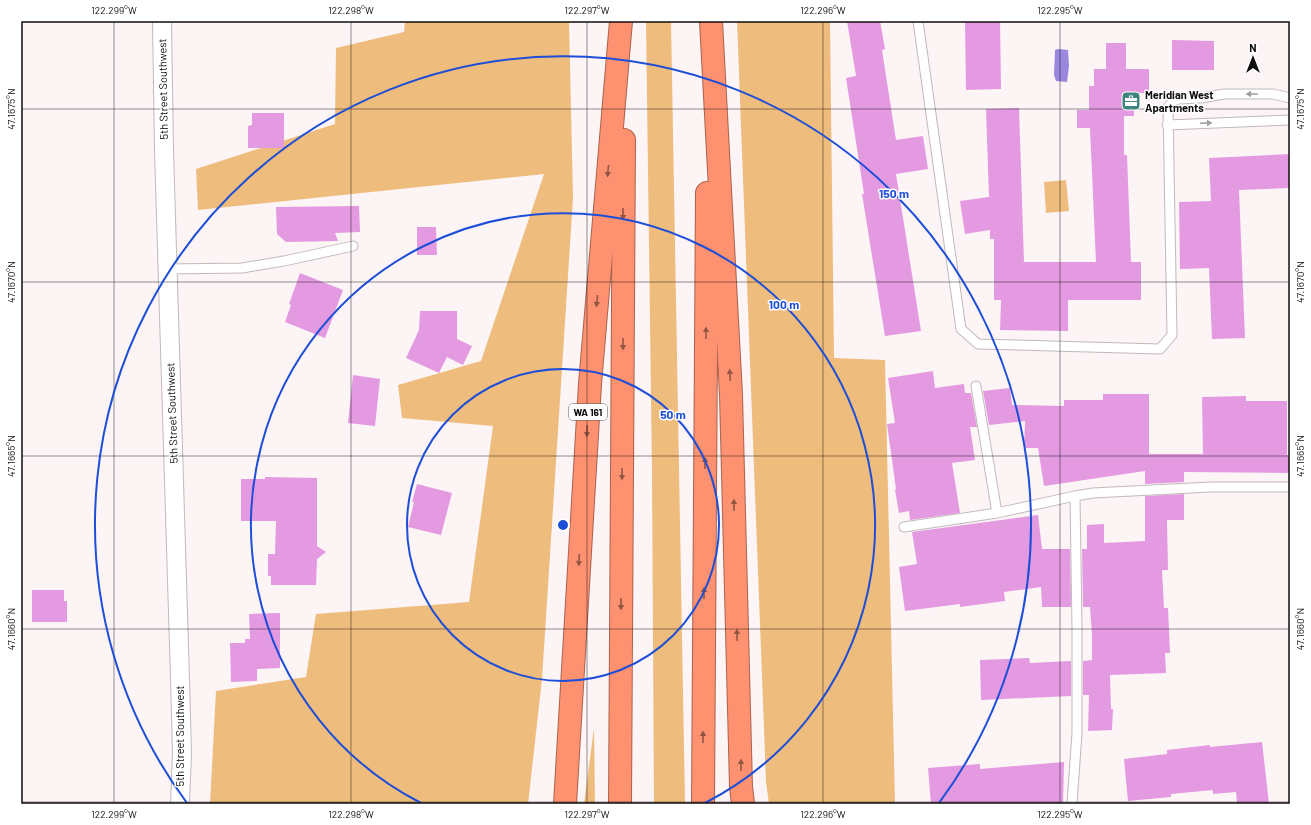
<svg xmlns="http://www.w3.org/2000/svg" width="1311" height="825" viewBox="0 0 1311 825" font-family="Barlow,sans-serif">
  <style>
    .green { fill: #eebc7c }
    .water { fill: #9a87de }
    .building { fill: #e39ae1 }
    .lines { fill: none; stroke-linecap: round; stroke-linejoin: round }
    .lane-casing { stroke: #c1b9ba; stroke-width: 11 }
    .street-casing { stroke: #c1b9ba; stroke-width: 20 }
    .highway-casing { stroke: #aa634d; stroke-width: 24 }
    .lane { stroke: #fff; stroke-width: 9 }
    .street { stroke: #fff; stroke-width: 18 }
    .highway { stroke: #fe9170; stroke-width: 22 }
    .oneway { fill: #9f9e9e }
    .oneway2 { fill: #925643 }
    .ticks { fill: none; stroke: #0f0d0d; stroke-width: 1; stroke-opacity: 0.45 }
    .ring { fill: none; stroke: #1d4ed8; stroke-width: 2 }
    .labels { text-anchor: middle; stroke-width: 3; stroke-linejoin: round; paint-order: stroke }
    .shield { fill: #fff; stroke: #575656; stroke-width: 1 }
    .shield-label { font-size: 10px; font-weight: bold; fill: #0f0d0d }
    .street-label { font-size: 11px; fill: #0f0d0d; stroke: #fff }
    .poi-label { font-size: 11px; font-weight: bold; fill: #0f0d0d; stroke: #fff; text-anchor: start }
    .centre { fill: #1d4ed8; stroke: #fff; stroke-width: 2 }
    .ring-label { font-size: 12px; text-anchor: middle; font-weight: bold; fill: #1d4ed8; stroke: #fff; stroke-width: 3; stroke-linejoin: round; paint-order: stroke }
    .neatline { fill: none; stroke: #0f0d0d; stroke-width: 1.5 }
    .ticks-label { font-size: 10px; text-anchor: middle; fill: #0f0d0d }
  </style>
  <rect width="100%" height="100%" fill="#fdf4f6"/>
  <path class="green" d="M405,21h164l4,177 -31,481 -14,125h-318l6,-113 90,-14 10,-63 153,-12 24,-176 -91,-8 -4,-33 83,-24 63,-187 -346,36 -2,-41 139,-45 1,-76 68,-16z
    M646,21h25l14,783h-31l-2,-332z
    M737,21h93l4,337 51,2 10,444h-126l-3,-22z
    M1066,180l3,31 -23,2 -2,-31z
    M594,728l1,76h-11z"/>
  <path class="water" d="M1058,49l10,1 1,16 -2,16 -11,-1 -2,-6 1,-25z"/>
  <path class="building" d="M847,21h33l5,28 -3,1 14,90 27,-4 5,33 -32,5 25,157 -36,5 -23,-142h2l-18,-116 10,-2z
    M965,21h35l1,68 -35,1z
    M1172,40l42,1v29h-42z
    M1106,43h20v26h23v24h-15v23h-10v39h3l4,107h10v38h-73v31l-68,-1 1,-30h-7v-61h-4v-9l-25,4 -5,-33 29,-4 -3,-88 33,-1 5,154h72l-6,-134h-13v-18h12v-24h5v-17h12z
    M252,113h32v35h-36v-22l4,-1z
    M1290,154v34l-51,2 6,148 -33,1 -3,-71 -29,1 -1,-67 32,-1 -2,-43z
    M359,206l1,26 -25,1 3,8 -52,1 -9,-8 -1,-27z
    M417,227h19l1,28h-20z
    M300,273l43,17 -18,48 -40,-16 6,-17 -2,-1z
    M420,311h37v28l15,7 -9,19 -16,-8 -8,16 -33,-15 13,-28z
    M933,371l2,17 29,-4 1,9h6l6,34h-7l5,33 -23,3 8,50 -50,7 -1,-9 -10,2 -4,-23 1,-1 -9,-65 8,-1 -7,-45z
    M353,375l27,4 -5,47 -27,-3z
    M1010,388l2,17 52,1v-6h39v-6h46v60h54l-1,-57 44,-1v5h41v54h3v18l-106,-1v10l-39,2v-13l-101,15 -6,-38h-14l1,-27 -36,4 -6,-34z
    M265,477l52,1v68l9,6 -9,7 -1,26h-45v-9h-3v-22h7l1,-33h-35v-42h24z
    M417,484l35,9 -11,42 -33,-8 6,-25h-2z
    M1184,494v26h-17l1,50h-6l2,38h4l2,45h-5l1,20 -56,2 1,34h2l-1,21 -24,1 1,-36h-6v-34l9,-1v-26l-2,-27h-7l-1,-58h5v-24l17,-1v19l41,-2v-45z
    M1038,515l4,34h28l1,58h-29l-1,-20 -37,5 1,9 -45,6v-3l-55,7 -6,-44 18,-3 -5,-32z
    M32,590h32v11h3v21h-35z
    M280,613v55l-23,1v12l-26,1 -1,-39h15v-4h5l-1,-25z
    M1029,658l1,5 41,-2v35l-90,4 -1,-40z
    M1262,742l7,62h-32l-1,-12 -23,2v-4l-42,4v3l-43,4 -4,-42 43,-5v-4l43,-5v2z
    M1064,762l-1,42h-132l-3,-36 52,-4v5z"/>
  <g class="lines">
    <defs>
      <path id="lane" d="M918,21l43,308 17,15 182,5 12,-14 -4,-228 6,-7 5,-1 22,-1 23,-4h49l17,4
        M1167,125l123,-5
        M167,269l75,-1 42,-7 69,-15
        M976,386l21,127
        M904,527l93,-14 78,-17 18,-3 118,-6h79
        M1072,804l5,-71v-106l-2,-131"/>
      <path id="street" d="M162,21l2,130 16,528 2,74 -2,51"/>
      <path id="highway" d="M711,21l20,374 10,392 2,17
        M565,804l25,-420 31,-363
        M620,804l4,-664
        M703,804l4,-611"/>
    </defs>
    <use href="#lane" class="lane-casing"/>
    <use href="#street" class="street-casing"/>
    <use href="#highway" class="highway-casing"/>
    <use href="#lane" class="lane"/>
    <use href="#street" class="street"/>
    <use href="#highway" class="highway"/>
  </g>
  <defs><path id="oneway-solid" d="M-6-.8H1V-3.2L6.5 0L1 3.2V.8H-6Z"/></defs>
  <g class="oneway">
    <use href="#oneway-solid" transform="translate(1252 94) rotate(180)"/>
    <use href="#oneway-solid" transform="translate(1206 123) rotate(-2)"/>
  </g>
  <g class="oneway2">
    <use href="#oneway-solid" transform="translate(608 171) rotate(95)"/>
    <use href="#oneway-solid" transform="translate(623 214) rotate(90)"/>
    <use href="#oneway-solid" transform="translate(597 301) rotate(95)"/>
    <use href="#oneway-solid" transform="translate(706 333) rotate(-90)"/>
    <use href="#oneway-solid" transform="translate(623 344) rotate(90)"/>
    <use href="#oneway-solid" transform="translate(730 375) rotate(-93)"/>
    <use href="#oneway-solid" transform="translate(587 431) rotate(93)"/>
    <use href="#oneway-solid" transform="translate(705 463) rotate(-90)"/>
    <use href="#oneway-solid" transform="translate(622 474) rotate(90)"/>
    <use href="#oneway-solid" transform="translate(734 505) rotate(-91)"/>
    <use href="#oneway-solid" transform="translate(579 560) rotate(93)"/>
    <use href="#oneway-solid" transform="translate(704 593) rotate(-90)"/>
    <use href="#oneway-solid" transform="translate(621 604) rotate(90)"/>
    <use href="#oneway-solid" transform="translate(737 635) rotate(-91)"/>
    <use href="#oneway-solid" transform="translate(703 737) rotate(-90)"/>
    <use href="#oneway-solid" transform="translate(741 765) rotate(-91)"/>
  </g>
  <path class="ticks" d="M114,21v783M351,21v783M587,21v783M823,21v783M1060,21v783M21,109h1269M21,282h1269M21,456h1269M21,629h1269M21,802h1269"/>
  <g class="ring">
    <circle cx="563" cy="525" r="156"/>
    <path d="M421 803A312 312 0 1 1 705 803"/>
    <path d="M187 803A468 468 0 1 1 939 803"/>
  </g>
  <defs>
    <symbol id="office-square" viewBox="-11 -11 22 22"><rect x="-9" y="-9" width="18" height="18" rx="4" fill="#3e857f" stroke="#fff"/><path d="M-6-3h4V-5.5h4V-3h4V5H-6ZM-1-4.5V-3h2v-1.5ZM-6 0V1H6V0Z" fill="#fff"/></symbol>
  </defs>
  <g fill-rule="evenodd">
    <use href="#office-square" x="1120" y="90" width="22" height="22"/>
  </g>
  <g class="labels">
    <rect class="shield" x="569" y="404" width="38" height="16" rx="3"/>
    <g class="shield-label">
      <text x="588" y="416">WA 161</text>
    </g>
    <g class="street-label">
      <text transform="translate(163 89) rotate(-91)" y="4">5th Street Southwest</text>
      <text transform="translate(172 413) rotate(-92)" y="4">5th Street Southwest</text>
      <text transform="translate(180 736) rotate(-90)" y="4">5th Street Southwest</text>
    </g>
    <g class="poi-label">
      <text x="1145" y="99">Meridian West<tspan x="1145" dy="13">Apartments</tspan></text>
    </g>
  </g>
  <circle cx="563" cy="525" r="6" class="centre"/>
  <g class="ring-label">
    <text x="894" y="198">150 m</text>
    <text x="784" y="309">100 m</text>
    <text x="673" y="419">50 m</text>
  </g>
  <rect width="1311" height="825" fill="none" stroke="#ffffff" stroke-width="44"/>
  <g transform="translate(1253 58)" stroke="#ffffff" stroke-width="3" paint-order="stroke">
  <path d="M0-3L7 15L0 10L-7 15Z" fill="#0f0d0d"/>
  <text y="-6" font-size="11" font-weight="bold" text-anchor="middle" fill="#0f0d0d">N</text>
  </g>
  <rect x="22" y="22" width="1267" height="781" class="neatline"/>
  <g class="ticks-label">
    <text x="114" y="14">122.299°W</text>
    <text x="351" y="14">122.298°W</text>
    <text x="587" y="14">122.297°W</text>
    <text x="823" y="14">122.296°W</text>
    <text x="1060" y="14">122.295°W</text>
    <text transform="translate(11 109) rotate(-90)" y="4">47.1675°N</text>
    <text transform="translate(1300 109) rotate(-90)" y="4">47.1675°N</text>
    <text transform="translate(11 282) rotate(-90)" y="4">47.1670°N</text>
    <text transform="translate(1300 282) rotate(-90)" y="4">47.1670°N</text>
    <text transform="translate(11 456) rotate(-90)" y="4">47.1665°N</text>
    <text transform="translate(1300 456) rotate(-90)" y="4">47.1665°N</text>
    <text transform="translate(11 629) rotate(-90)" y="4">47.1660°N</text>
    <text transform="translate(1300 629) rotate(-90)" y="4">47.1660°N</text>
    <text x="114" y="818">122.299°W</text>
    <text x="351" y="818">122.298°W</text>
    <text x="587" y="818">122.297°W</text>
    <text x="823" y="818">122.296°W</text>
    <text x="1060" y="818">122.295°W</text>
  </g>
</svg>
